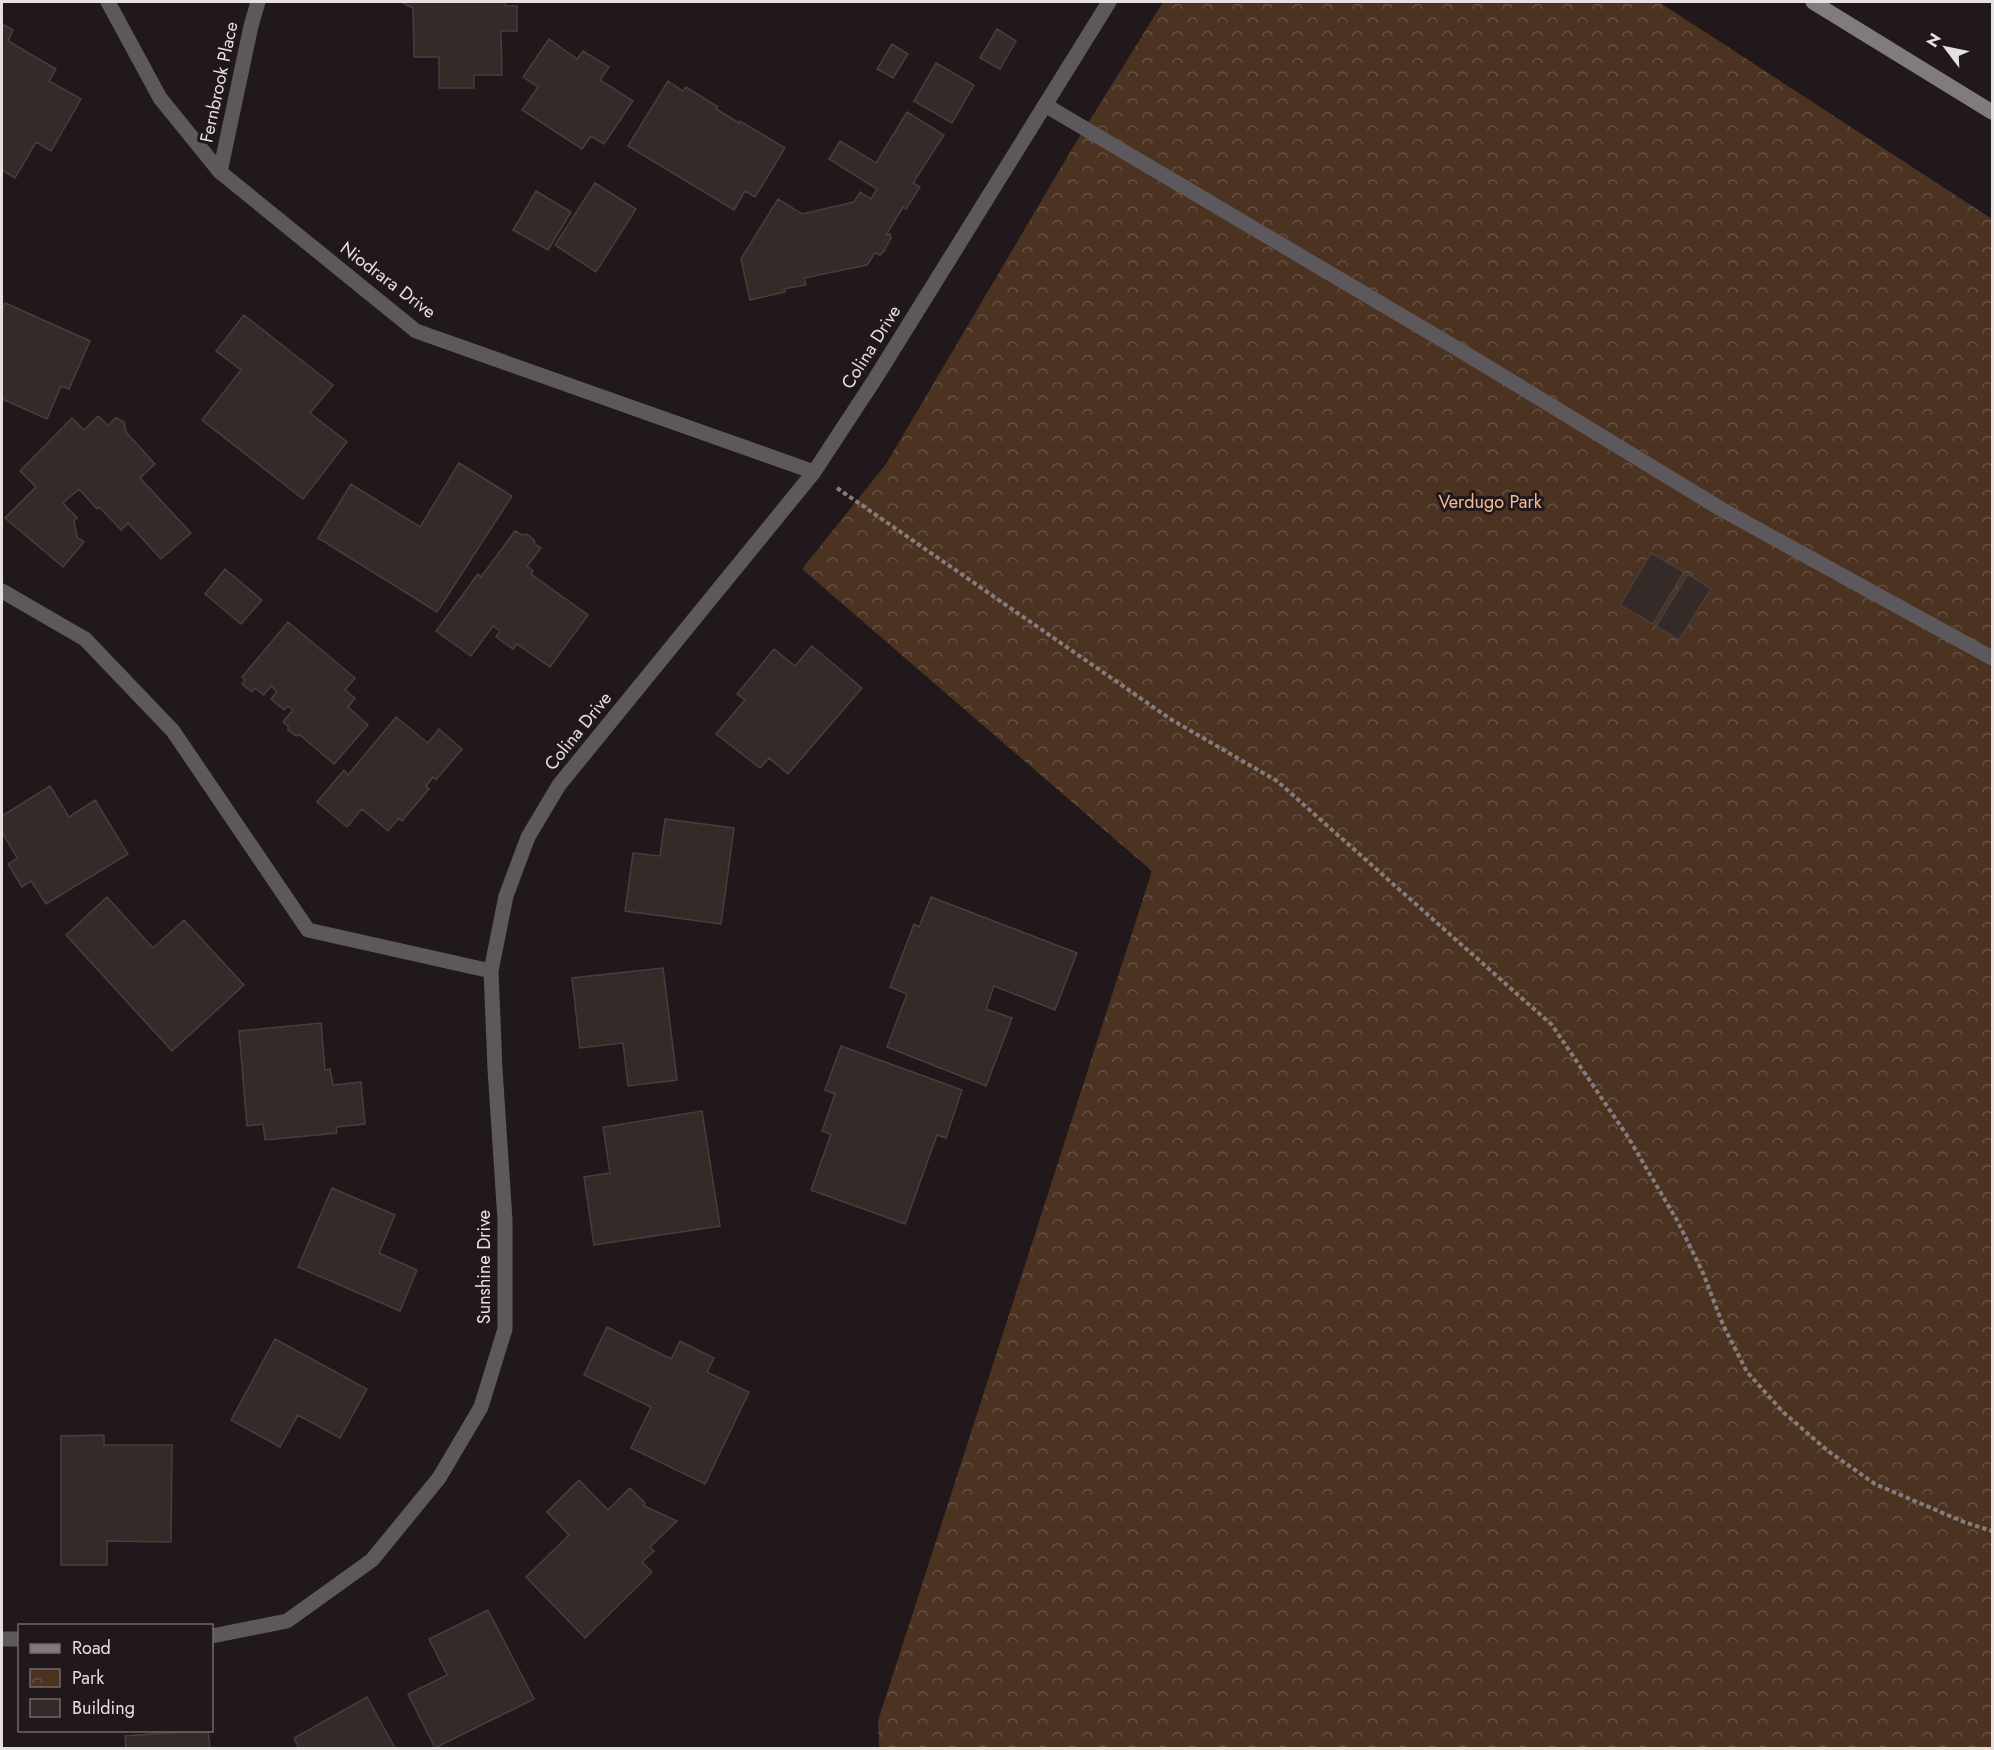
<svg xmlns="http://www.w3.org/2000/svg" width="1994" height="1750" viewBox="0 0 1994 1750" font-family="Jost,sans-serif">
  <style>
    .park { fill: url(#park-crowns) }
    .building { fill: #342a28; stroke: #493e3d; stroke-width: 1.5 }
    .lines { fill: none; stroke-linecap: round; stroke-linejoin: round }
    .path { stroke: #847d7f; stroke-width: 4; stroke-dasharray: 4.5 3; stroke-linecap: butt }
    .lane { stroke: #5c585b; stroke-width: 15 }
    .street { stroke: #5c585b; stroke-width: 15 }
    .secondary { stroke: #817b80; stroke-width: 15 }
    .labels { text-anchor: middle; stroke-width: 6; stroke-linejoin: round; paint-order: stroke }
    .street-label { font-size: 18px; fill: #e6e0e1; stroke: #21181b }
    .park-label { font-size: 18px; fill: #f1bd98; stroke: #21181b }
  </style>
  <defs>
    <pattern id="park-crowns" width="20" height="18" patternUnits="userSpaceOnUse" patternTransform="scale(1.5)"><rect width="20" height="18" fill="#4c3321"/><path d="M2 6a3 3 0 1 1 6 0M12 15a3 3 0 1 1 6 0" fill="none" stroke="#665041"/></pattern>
  </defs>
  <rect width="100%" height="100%" fill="#21181b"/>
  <path class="park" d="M1163,2h496l333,217v1529h-1113l-1,-27 274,-850 -350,-302 84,-105 186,-315z"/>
  <path class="building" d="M401,2h104v4h12v25h-16l1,44h-28v13h-35v-31h-25l-1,-49z
    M2,24l11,6 -5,11 48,28 -7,12 32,18 -30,52 -15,-9 -21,36 -13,-8z
    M997,29l19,12 -16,28 -20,-11z
    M549,39l28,20 6,-8 26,16 -9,13 33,21 -29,43 -13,-8 -9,13 -60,-39 16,-23 -15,-10z
    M892,44l16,10 -15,24 -16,-9z
    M936,63l38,22 -22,38 -38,-22z
    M668,81l15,10 3,-4 32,20 -2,2 23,14 1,-2 45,27 -30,49 -10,-6 -11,19 -106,-64z
    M907,112l37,23 -31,48 7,4 -14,22 -3,-2 -17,28 4,-1 1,4 -7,13 -4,4 -5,-2 -8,12 -63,13 2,7 -22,4 1,3 -35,8 -9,-41 37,-60 24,15 52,-12 6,-10 11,7 6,-10 -48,-30 11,-18 36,22z
    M595,183l41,26 -40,63 -41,-27z
    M536,191l35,21 -23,38 -35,-20z
    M5,303l85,38 -21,48 -8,-3 -14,33 -45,-20v-88z
    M244,315l89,70 -23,28 37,29 -44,57 -101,-79 39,-50 -25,-19z
    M98,416l11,10 2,-4 5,-4 8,4 2,10 29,32 -15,14 51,55 -30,26 -33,-36 -7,7 -20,-21 -2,-2 -2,2 -18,-20 -16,14 14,15 -3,3 3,16 7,5 -21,25 -58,-49 31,-31 -16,-16 52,-53 12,12z
    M459,463l53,33 -75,116 -119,-74 33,-54 69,43z
    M515,531l7,4 5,-1 7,6 1,4 6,4 -14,18 6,5 -2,3 57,41 -38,52 -33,-23 -4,5 -17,-12 4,-6 -7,-5 -22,30 -35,-25 42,-57 3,3z
    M1651,553l33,19 -31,52 -33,-19z
    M225,569l37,31 -21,24 -36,-30z
    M1688,574l23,15 -32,51 -23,-14z
    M288,622l67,56 -10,12 10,8 -7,9 20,18 -34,39 -34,-29 -4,1 -8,-6v-4l-5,-4 10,-12 -5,-4 -4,4 -13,-11 6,-7 -6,-6 -7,9 -9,-7 -3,4 -10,-8 3,-4 -3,-3z
    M812,646l50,42 -74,86 -19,-16 -9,10 -44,-34 29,-34 -8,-6 37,-45 21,17z
    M396,717l32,26 11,-14 23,20 -26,31 -3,-3 -7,9 3,3 -27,32 -3,-3 -11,13 -26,-22 -15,18 -30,-25 27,-32 4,5z
    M50,786l19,31 26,-17 33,54 -82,50 -15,-23 -9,6 -14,-23 9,-6 -15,-26v-16z
    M665,819l69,9 -13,96 -96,-13 8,-58 27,3z
    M107,897l46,51 31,-28 60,65 -72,66 -106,-116z
    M931,897l146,56 -22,57 -61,-24 -8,23 26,9 -26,68 -99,-39 20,-53 -17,-7 24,-63 5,3z
    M663,968l14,112 -49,6 -5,-43 -43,5 -8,-70z
    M321,1023l4,47 5,-1 3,16 28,-3 4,42 -29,3 1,6 -72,7 -2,-16 -16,2 -8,-95z
    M841,1046l121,44 -16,48 -9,-3 -32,89 -94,-34 20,-56 -9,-3 13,-37 -10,-4z
    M702,1111l18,115 -126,19 -10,-68 26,-4 -7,-46z
    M332,1188l63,27 -16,38 38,17 -17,41 -102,-44z
    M607,1327l64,32 9,-18 34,17 -7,14 42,20 -44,92 -74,-36 20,-41 -67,-32z
    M275,1339l92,50 -27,49 -42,-23 -18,32 -49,-27z
    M104,1435v10h68l-1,97 -64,-1v24h-46v-129z
    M579,1480l29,30 22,-22 15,15 -1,3 33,15 -27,26 4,4 -12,11 10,10 -67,66 -59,-61 43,-42 -22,-23z
    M488,1610l46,89 -99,49 -27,-54 39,-19 -18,-36z
    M367,1697l28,51h-96l-5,-10z
    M208,1730l2,18h-84l-1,-12z"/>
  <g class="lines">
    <path class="path" d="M837,488l335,232 105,61 275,244 76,112 50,85 25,51 20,52 24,47 36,40 45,39 47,33 89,38 28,9"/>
    <path class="lane" d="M1045,105l423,250 253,154 271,149"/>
    <path class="street" d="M108,2l52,96 60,74 196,159 398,141
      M220,172l31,-146 7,-24
      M2,591l83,48 88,92 135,199 183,41
      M212,1636l75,-15 85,-61 67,-82 42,-71 24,-78v-109l-10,-151 -4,-98 15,-75 22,-59 31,-52 255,-313 61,-93 234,-377
      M2,1639h18"/>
    <path class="secondary" d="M1813,2l179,110"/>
  </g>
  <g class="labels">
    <g class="street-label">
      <text transform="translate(219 82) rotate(-78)" y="6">Fernbrook Place</text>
      <text transform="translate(388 280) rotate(37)" y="6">Niodrara Drive</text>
      <text transform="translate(871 347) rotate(-58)" y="6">Colina Drive</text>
      <text transform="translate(578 731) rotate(-51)" y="6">Colina Drive</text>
      <text transform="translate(484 1267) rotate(-90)" y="6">Sunshine Drive</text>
    </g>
    <g class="park-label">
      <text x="1490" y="508">Verdugo Park</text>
    </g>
  </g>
  <rect width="1994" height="1750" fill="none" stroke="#e6e0e1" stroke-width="6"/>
  <rect x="18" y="1624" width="195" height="108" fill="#21181b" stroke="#70686a" stroke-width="1.5"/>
  <rect x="30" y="1644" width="30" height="9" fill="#817b80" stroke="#70686a" stroke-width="1.5"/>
  <text x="72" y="1654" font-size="18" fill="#e6e0e1">Road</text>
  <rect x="30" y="1669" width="30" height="18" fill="url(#park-crowns)" stroke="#70686a" stroke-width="1.5"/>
  <text x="72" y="1684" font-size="18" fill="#e6e0e1">Park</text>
  <rect x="30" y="1699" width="30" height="18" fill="#342a28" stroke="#70686a" stroke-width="1.5"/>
  <text x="72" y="1714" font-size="18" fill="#e6e0e1">Building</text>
  <g transform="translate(1946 48) rotate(302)" stroke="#21181b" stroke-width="4.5" paint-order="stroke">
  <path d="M0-4.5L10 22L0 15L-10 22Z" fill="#e6e0e1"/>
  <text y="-9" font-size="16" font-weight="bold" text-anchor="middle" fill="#e6e0e1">N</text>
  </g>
</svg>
